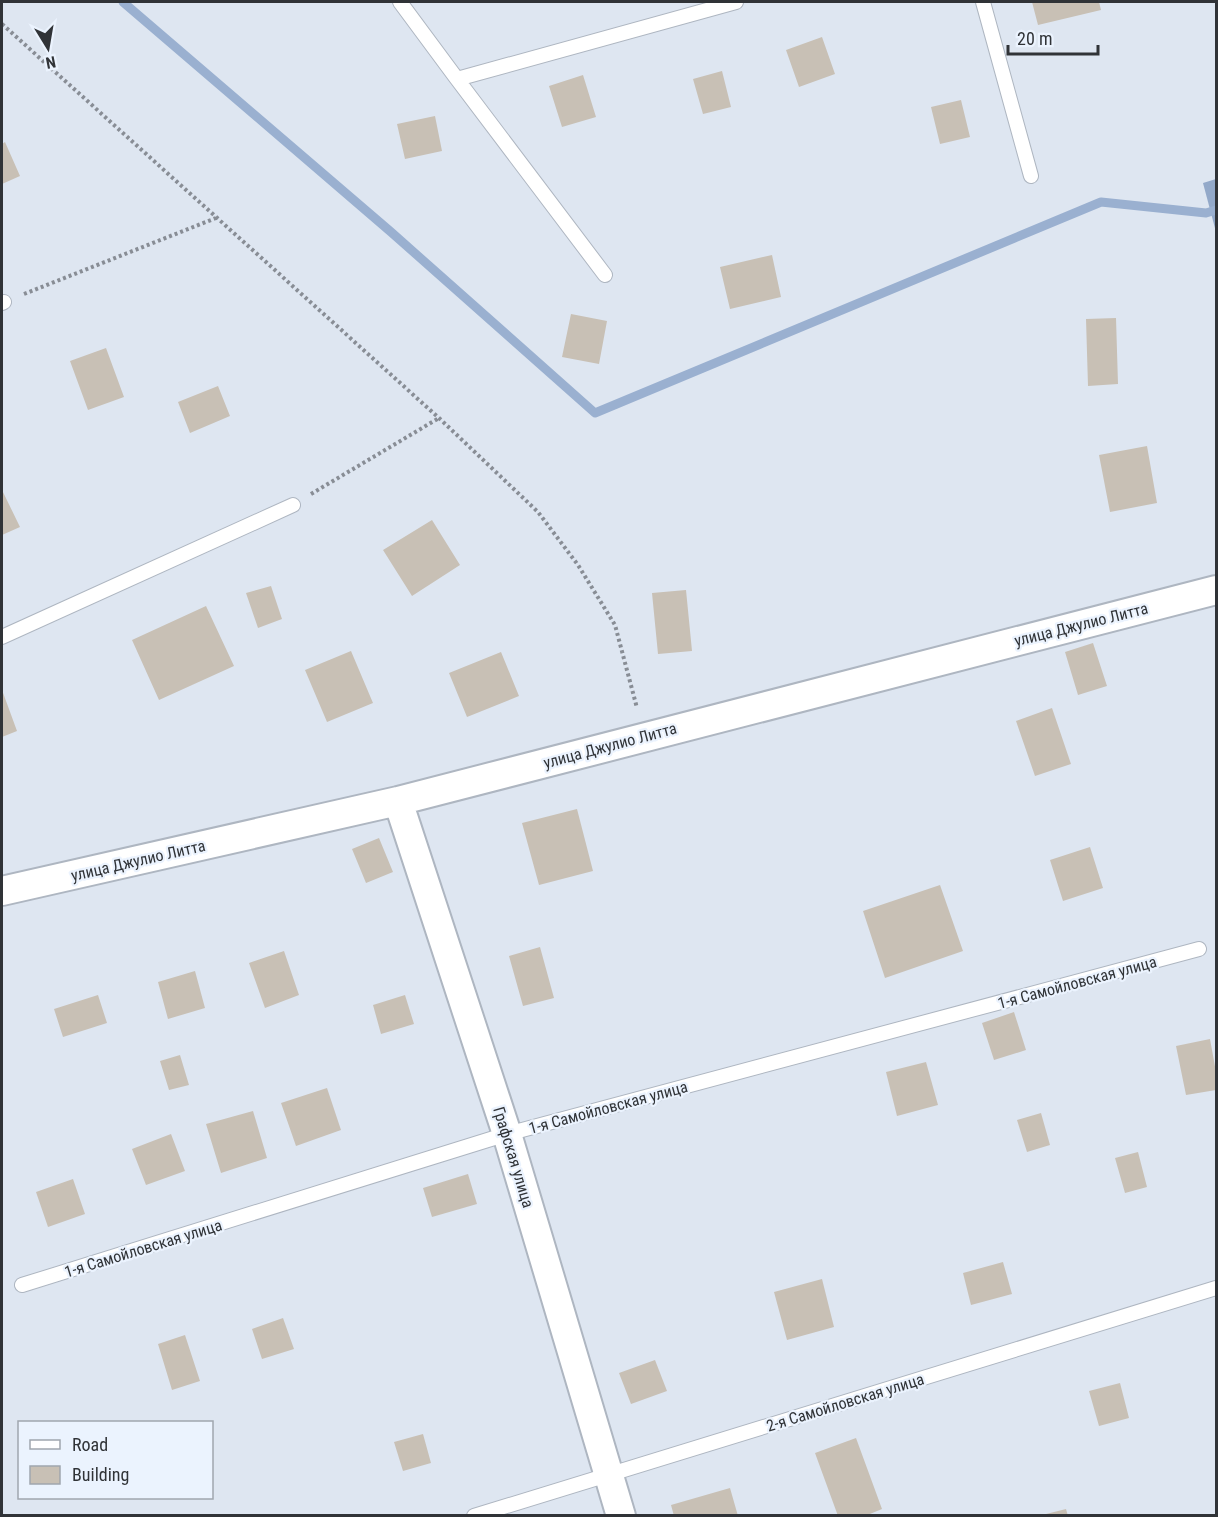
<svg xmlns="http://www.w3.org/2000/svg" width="1218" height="1517" viewBox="0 0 1218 1517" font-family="'Roboto Condensed',sans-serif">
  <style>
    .forest { fill: #93a9c9 }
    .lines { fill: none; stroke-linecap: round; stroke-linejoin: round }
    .stream { stroke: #9ab0d0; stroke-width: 9 }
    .building { fill: #c8c0b5 }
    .service-casing { stroke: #aeb6c1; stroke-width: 16 }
    .minor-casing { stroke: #aeb6c1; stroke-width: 32 }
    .path { stroke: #888d95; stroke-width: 4; stroke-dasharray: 3 3; stroke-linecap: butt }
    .service { stroke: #fff; stroke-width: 14 }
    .minor { stroke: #fff; stroke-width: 28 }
    .labels { text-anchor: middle; stroke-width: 4.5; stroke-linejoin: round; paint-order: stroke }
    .street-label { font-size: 16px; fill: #303337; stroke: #ebf3fe }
  </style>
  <rect width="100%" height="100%" fill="#dee6f1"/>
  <path class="forest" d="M1216,179v53l-13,-49z"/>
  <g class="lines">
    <path class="stream" d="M123,2l268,230 204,181 506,-211 105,11 10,-3"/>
  </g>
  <path class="building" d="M1032,2h67l2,8 -63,15z
    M822,37l13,37 -36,13 -13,-37z
    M722,71l9,36 -28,7 -10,-35z
    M583,75l13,42 -34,10 -13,-41z
    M961,100l9,37 -30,7 -9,-37z
    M435,116l7,35 -37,8 -8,-35z
    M5,142l15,34 -18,8v-40z
    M772,255l9,42 -51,12 -10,-42z
    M571,314l36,7 -8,43 -37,-7z
    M1116,318l2,66 -30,2 -2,-67z
    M106,348l18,49 -36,13 -18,-49z
    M218,386l12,30 -40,17 -12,-31z
    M1147,446l10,57 -47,9 -11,-57z
    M2,490l18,37 -18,8z
    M432,520l28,45 -48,31 -29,-46z
    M271,586l11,33 -24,9 -12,-35z
    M686,590l6,61 -34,3 -6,-61z
    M206,606l28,60 -75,34 -27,-60z
    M1093,643l14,43 -29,9 -13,-43z
    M351,651l22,52 -46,19 -22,-52z
    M501,652l18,44 -52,21 -18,-44z
    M2,690l15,41 -15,6z
    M1052,708l19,56 -36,12 -19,-55z
    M577,809l16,62 -54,14 -17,-62z
    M379,838l14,34 -27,11 -14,-34z
    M1090,847l13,41 -40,13 -13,-41z
    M940,885l23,66 -78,27 -22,-67z
    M540,947l14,51 -31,8 -14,-50z
    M284,951l15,44 -34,13 -16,-45z
    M195,971l10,37 -37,11 -10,-37z
    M98,995l9,28 -44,14 -9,-28z
    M405,995l9,29 -33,10 -8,-29z
    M1014,1012l12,38 -32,10 -12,-37z
    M1210,1039l6,33v18l-30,5 -10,-49z
    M180,1055l9,30 -20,5 -9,-29z
    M926,1062l12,43 -41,11 -11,-44z
    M327,1088l14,42 -45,16 -15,-43z
    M253,1111l14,47 -46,15 -15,-49z
    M1041,1113l9,32 -23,7 -10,-32z
    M171,1134l14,37 -39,14 -14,-36z
    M1138,1152l9,35 -22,6 -10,-35z
    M468,1174l9,30 -45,13 -9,-29z
    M73,1179l12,35 -37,13 -12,-35z
    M1003,1262l9,32 -41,11 -8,-32z
    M822,1279l12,48 -47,13 -13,-48z
    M283,1318l11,31 -32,10 -10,-30z
    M185,1335l15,46 -28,9 -14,-46z
    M655,1360l12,31 -36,13 -12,-31z
    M1120,1383l9,35 -30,8 -10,-35z
    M423,1434l8,29 -28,8 -9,-29z
    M856,1438l26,71 -17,7h-27l-23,-63z
    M730,1488l8,28h-64l-3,-11z
    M1066,1509l2,7h-26v-1z"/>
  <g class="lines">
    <defs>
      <path id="service" d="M400,2l57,77 279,-77
        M983,2l48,174
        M457,79l148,196
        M2,303l2,-1
        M2,637l291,-132
        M22,1285l485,-151 692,-185
        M474,1516l742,-228"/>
      <path id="minor" d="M398,801l109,333 114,382
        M2,891l396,-90 818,-211"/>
    </defs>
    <use href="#service" class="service-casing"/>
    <use href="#minor" class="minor-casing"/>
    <path class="path" d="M2,24l437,394 99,94 40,53 37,60 22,83
      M24,294l192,-76
      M311,494l128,-76"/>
    <use href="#service" class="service"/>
    <use href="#minor" class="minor"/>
  </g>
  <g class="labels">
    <g class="street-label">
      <text transform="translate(1081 624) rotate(-14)" y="6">улица Джулио Литта</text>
      <text transform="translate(610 745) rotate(-15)" y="6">улица Джулио Литта</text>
      <text transform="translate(138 860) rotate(-13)" y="6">улица Джулио Литта</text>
      <text transform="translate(1077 982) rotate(-15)" y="6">1-я Самойловская улица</text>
      <text transform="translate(608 1107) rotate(-15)" y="6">1-я Самойловская улица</text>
      <text transform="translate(514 1157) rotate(73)" y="6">Графская улица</text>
      <text transform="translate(143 1248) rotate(-17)" y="6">1-я Самойловская улица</text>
      <text transform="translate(845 1402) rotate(-17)" y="6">2-я Самойловская улица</text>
    </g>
  </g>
  <rect width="1218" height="1517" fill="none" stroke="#303337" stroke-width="6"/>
  <rect x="18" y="1421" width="195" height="78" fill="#ebf3fe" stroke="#a0a6ae" stroke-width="1.5"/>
  <rect x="30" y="1440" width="30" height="9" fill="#ffffff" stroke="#a0a6ae" stroke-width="1.5"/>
  <text x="72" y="1451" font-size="18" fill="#303337">Road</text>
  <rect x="30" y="1466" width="30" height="18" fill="#c8c0b5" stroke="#a0a6ae" stroke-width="1.5"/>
  <text x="72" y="1481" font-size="18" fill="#303337">Building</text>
  <g transform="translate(48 48) rotate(169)" stroke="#ebf3fe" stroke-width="4.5" paint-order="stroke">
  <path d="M0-4.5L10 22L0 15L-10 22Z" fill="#303337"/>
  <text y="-9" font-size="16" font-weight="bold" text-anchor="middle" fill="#303337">N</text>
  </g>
  <path d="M1008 45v9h90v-9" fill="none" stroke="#303337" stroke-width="3"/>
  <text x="1017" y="45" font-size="18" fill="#303337" stroke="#ebf3fe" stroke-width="4.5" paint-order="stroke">20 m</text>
</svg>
